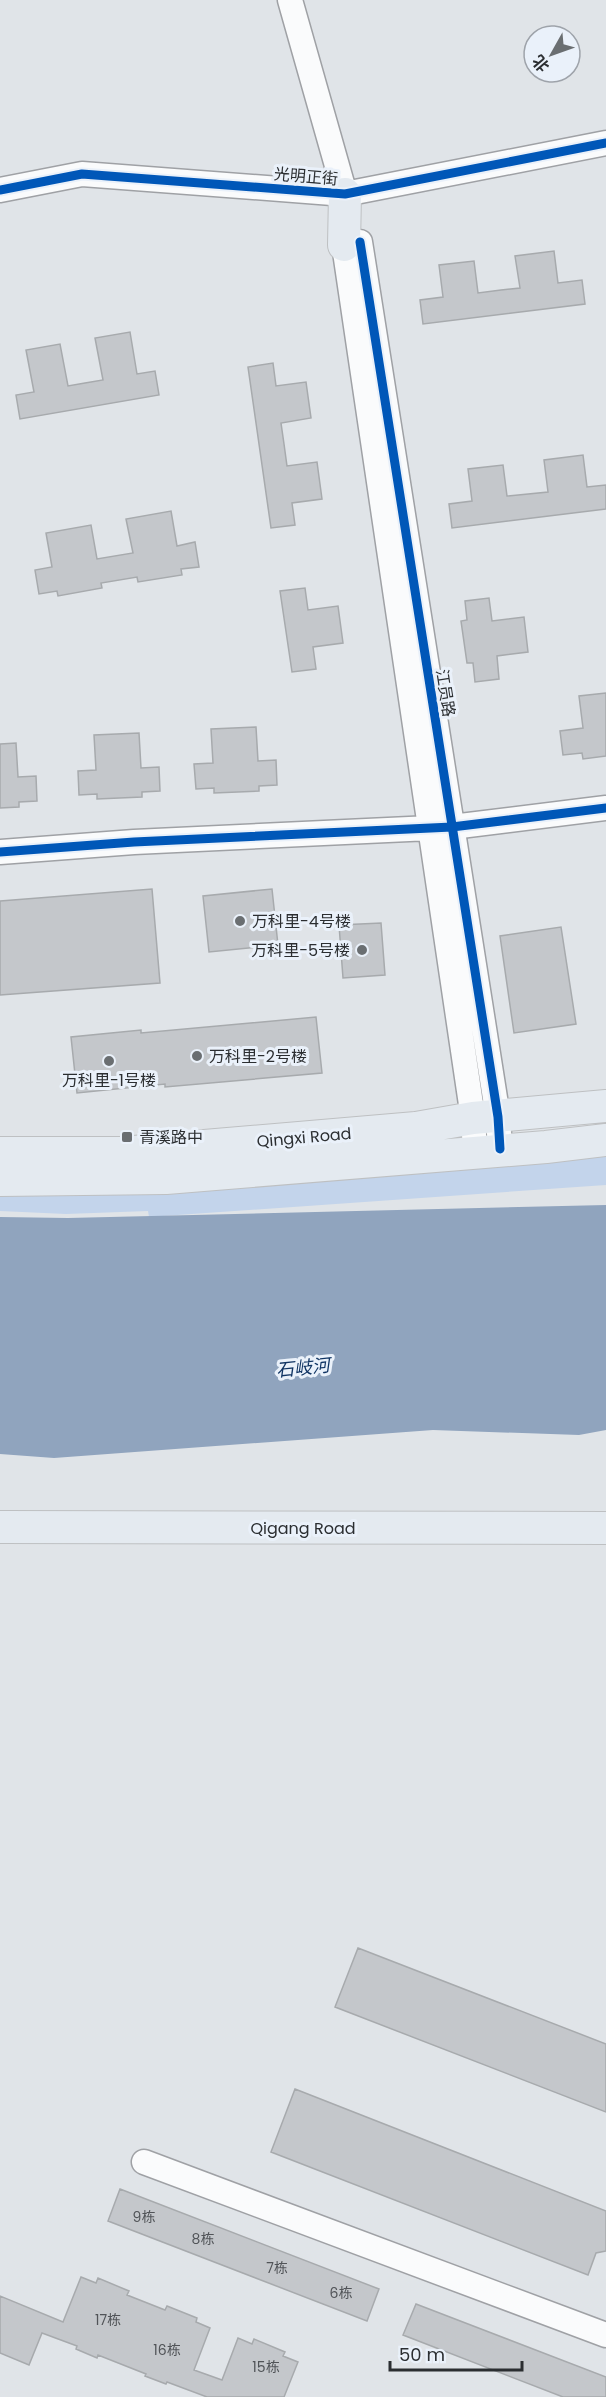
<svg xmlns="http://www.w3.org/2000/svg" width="606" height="2397" viewBox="0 0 606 2397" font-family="Poppins,'Noto Sans SC',sans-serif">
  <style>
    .green { fill: #c3d4eb }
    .water { fill: #90a4be }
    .building { fill: #c4c7cb; stroke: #a7aaad; stroke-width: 1.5 }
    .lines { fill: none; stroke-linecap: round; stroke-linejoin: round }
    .minor-casing { stroke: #9fa1a5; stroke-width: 27 }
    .major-casing { stroke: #bec0c2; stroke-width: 34 }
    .minor { stroke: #fafbfc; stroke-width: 24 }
    .major { stroke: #e4eaf0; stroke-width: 32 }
    .cycleway-casing { stroke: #eaf1fa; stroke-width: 13 }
    .cycleway { stroke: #0057b8; stroke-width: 9 }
    .poi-dot { fill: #6a6e71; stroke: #eaf1fa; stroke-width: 2 }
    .labels { text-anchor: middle; stroke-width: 6; stroke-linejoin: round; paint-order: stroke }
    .number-label { font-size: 14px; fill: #515458 }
    .street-label { font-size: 16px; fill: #2b2e31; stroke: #eaf1fa }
    .poi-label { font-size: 16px; fill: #2b2e31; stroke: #eaf1fa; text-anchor: start }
    .water-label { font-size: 18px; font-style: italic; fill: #103463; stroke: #eaf1fa }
  </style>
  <rect width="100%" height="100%" fill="#e0e4e8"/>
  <path class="green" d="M606,1152v33l-457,32 -1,-6 -82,3 -66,-3v-20z"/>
  <path class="water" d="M606,1205v225l-27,5 -146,-5 -379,28 -54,-4v-237l68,1z"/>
  <path class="building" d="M554,251l4,32 24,-3 3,24 -162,20 -3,-24 23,-3 -4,-32 35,-4 4,32 23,-3 19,-2 -5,-32z
    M130,332l7,42 18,-3 4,24 -139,24 -4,-24 18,-3 -8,-42 34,-6 8,42 17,-3 18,-3 -8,-42z
    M273,363l3,23 30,-4 5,36 -30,5 3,21 3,22 30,-4 5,37 -30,4 3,22 -24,3 -23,-161z
    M583,455l4,32 19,-2v24l-154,19 -3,-24 23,-3 -4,-32 35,-4 4,31 41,-4 -4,-32z
    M171,511l6,35 18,-4 4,25 -18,2 1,6 -44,7 -1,-5 -36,6 1,5 -44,8 -1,-5 -18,3 -4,-24 17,-3 -6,-34 45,-8 6,34 36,-6 -7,-34z
    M305,588l3,22 30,-4 5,37 -30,4 3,22 -24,3 -12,-81z
    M489,598l3,23 32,-4 4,35 -31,4 2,23 -24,3 -2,-19h-6l-6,-42 6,-1 -2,-19z
    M606,693v63l-23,3 -1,-6 -19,2 -3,-24 23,-3 -4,-32z
    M256,727l2,34 18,-1 1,25 -18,1v5l-45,2v-5l-18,1 -2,-25 19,-1 -2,-34z
    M139,733l2,35 18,-1 1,24 -18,1v5l-45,2v-5l-18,1 -1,-24 18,-1 -2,-35z
    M16,743l2,34 18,-1 1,25 -18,1v5l-19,1v-64z
    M152,889l8,94 -160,12v-94z
    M272,889l6,56 -69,7 -6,-56z
    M381,923l4,52 -42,3 -4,-53z
    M561,927l15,97 -62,9 -14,-97z
    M316,1017l6,56 -157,14v-3l-88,9 -6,-56 70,-7v3z
    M358,1948l248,96v68l-271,-105z
    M295,2089l311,122v40l-10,2 -8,22 -317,-123z
    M120,2189l259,100 -12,32 -259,-100z
    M81,2277l15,6 2,-5 31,13 -2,4 38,15 2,-4 30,12 -1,4 14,6 -16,42 28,10 16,-42 14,6 2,-5 31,13 -2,4 15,6 -14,35h-77l-40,-15 -1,2 -21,-8 1,-2 -48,-19 -1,3 -21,-9 1,-3 -35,-13 -13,32 -29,-12v-57l63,26z
    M416,2304l190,73v20h-43l-160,-62z"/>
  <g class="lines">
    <defs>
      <path id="minor" d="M290,0l55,194
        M0,190l82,-16 263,20 261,-51
        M360,242l138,875 2,32
        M344,245l129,873 2,33
        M0,852l134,-10 318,-15 154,-19
        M144,2162l462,173"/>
      <path id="major" d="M344,245l1,-51
        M0,1153h122l294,-25 57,-10 133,-12
        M0,1180l166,-2 380,-31 60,-7
        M0,1527l606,1"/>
    </defs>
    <use href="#minor" class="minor-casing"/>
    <use href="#major" class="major-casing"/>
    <use href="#minor" class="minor"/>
    <use href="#major" class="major"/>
    <defs>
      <path id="cycleway" d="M0,190l82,-16 263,20 261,-51
        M360,242l138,875 2,32
        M0,852l134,-10 318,-15 154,-19"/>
    </defs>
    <use href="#cycleway" class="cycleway-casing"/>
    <use href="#cycleway" class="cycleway"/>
  </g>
  <g class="poi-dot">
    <circle cx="240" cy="921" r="6"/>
    <circle cx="362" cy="950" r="6"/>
    <circle cx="197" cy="1056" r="6"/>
    <circle cx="109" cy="1061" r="6"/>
    <rect x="121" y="1131" width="12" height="12" rx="3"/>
  </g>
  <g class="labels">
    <g class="number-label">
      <text x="144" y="2222">9栋</text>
      <text x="203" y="2244">8栋</text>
      <text x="277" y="2273">7栋</text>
      <text x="341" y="2298">6栋</text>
      <text x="108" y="2325">17栋</text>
      <text x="167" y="2355">16栋</text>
      <text x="266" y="2372">15栋</text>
    </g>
    <g class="street-label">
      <text transform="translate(306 176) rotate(5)" y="6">光明正街</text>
      <text transform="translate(446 693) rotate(81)" y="6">江员路</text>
      <text transform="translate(304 1137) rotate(-5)" y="6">Qingxi Road</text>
      <text x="303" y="1534">Qigang Road</text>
    </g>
    <g class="poi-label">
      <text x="252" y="927">万科里-4号楼</text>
      <text x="350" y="956" text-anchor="end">万科里-5号楼</text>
      <text x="209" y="1062">万科里-2号楼</text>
      <text x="109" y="1086" text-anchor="middle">万科里-1号楼</text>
      <text x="139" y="1143">青溪路中</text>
    </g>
    <g class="water-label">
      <text transform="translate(303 1368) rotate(-6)" y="6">石岐河</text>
    </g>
  </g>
  <g transform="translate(552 54) rotate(230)"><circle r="28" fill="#eaf1fa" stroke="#9ea3aa" stroke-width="1.5"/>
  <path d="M0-4.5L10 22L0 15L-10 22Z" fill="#6a6e71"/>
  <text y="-9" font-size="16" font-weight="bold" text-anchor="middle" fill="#2b2e31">北</text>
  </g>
  <path d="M390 2361v9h132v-9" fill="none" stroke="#2b2e31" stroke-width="3"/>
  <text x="399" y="2361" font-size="18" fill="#2b2e31" stroke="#eaf1fa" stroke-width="4.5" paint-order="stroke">50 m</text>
</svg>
